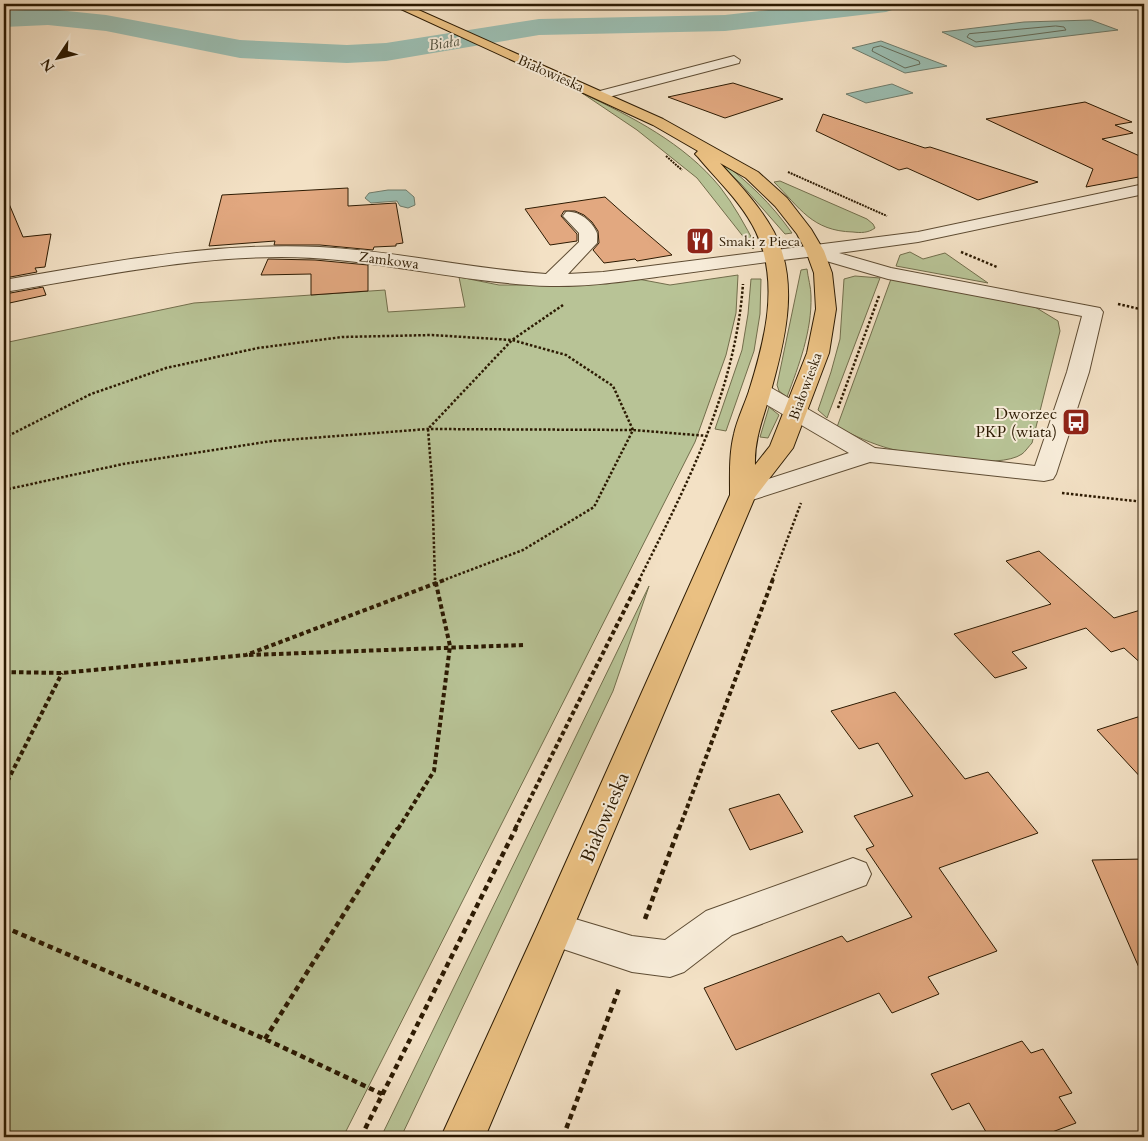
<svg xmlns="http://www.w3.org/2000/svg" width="1148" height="1141" viewBox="0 0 1148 1141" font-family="Cardo,serif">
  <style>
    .green { fill: #b8c396; stroke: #726e4c }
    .water { fill: #9bbeb2; stroke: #6f7c6c }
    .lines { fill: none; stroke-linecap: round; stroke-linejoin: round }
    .shore { stroke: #646c5a; stroke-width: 1 }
    .river { fill: #9bbeb2; fill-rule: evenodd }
    .building { fill: #e2a880; stroke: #2c1a02 }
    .minor-casing { stroke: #5e4c33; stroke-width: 2 }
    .major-casing { stroke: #2c1a02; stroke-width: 2 }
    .path-far3 { stroke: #2c1a02; stroke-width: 2; stroke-dasharray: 2 1; stroke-linecap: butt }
    .path-far2 { stroke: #2c1a02; stroke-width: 2.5; stroke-dasharray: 2.5 2; stroke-linecap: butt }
    .path-far1 { stroke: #2c1a02; stroke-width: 4; stroke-dasharray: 4.5 3; stroke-linecap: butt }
    .path { stroke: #2c1a02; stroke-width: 4.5; stroke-dasharray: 5.5 4; stroke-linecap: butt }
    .minor { fill: #f7ecd9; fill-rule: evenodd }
    .major { fill: #eac082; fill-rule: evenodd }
    .labels { text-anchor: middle; stroke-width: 4; stroke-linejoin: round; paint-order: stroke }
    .far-street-label { font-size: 14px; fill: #2c1a02; stroke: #f7ecd9 }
    .far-poi-label { font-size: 14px; fill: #2c1a02; stroke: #f7ecd9; text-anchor: start }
    .far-water-label { font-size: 15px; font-style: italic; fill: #535340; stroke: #f7ecd9 }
    .poi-label { font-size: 16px; fill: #2c1a02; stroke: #f7ecd9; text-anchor: end }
    .near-street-label { font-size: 19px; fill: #2c1a02; stroke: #f7ecd9 }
  </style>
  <rect width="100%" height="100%" fill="#f3e1c5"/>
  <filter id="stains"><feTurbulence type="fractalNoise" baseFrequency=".004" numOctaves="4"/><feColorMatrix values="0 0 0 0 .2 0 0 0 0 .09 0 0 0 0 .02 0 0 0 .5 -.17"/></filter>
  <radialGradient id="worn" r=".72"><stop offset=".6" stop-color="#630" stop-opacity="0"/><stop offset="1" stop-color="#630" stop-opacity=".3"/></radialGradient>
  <path class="green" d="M582,93c50,24 102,50 138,94 14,18 25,38 36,59l-3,3 -56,-71 -60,-48z
    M716,160h4c30,24 50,42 72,73l-7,1 -44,-50z
    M780,181l87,38 6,5 2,4c-7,5 -14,5 -22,4 -41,-1 -53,-24 -79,-50z
    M910,252l13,7 22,-6 43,30 -92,-17 4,-11z
    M807,269c1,9 4,18 4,27 1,35 -12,69 -24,101l-8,-6 -2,-6 24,-115z
    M738,275l-2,38 -10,42 -31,87 -352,695h-339v-794l190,-40 191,-13 3,22 77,-5 -6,-30 40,8h69l70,-6 32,6z
    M855,276l25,2 -53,140 -9,-8 13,-38 9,-33 4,-60z
    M751,279h10l-1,35 -6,37 -28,80 -11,-2 27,-79 6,-36z
    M891,279l144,28 23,14 2,10 -28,112c-3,3 -7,9 -10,11 -23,16 -104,2 -131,-5 -19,-5 -36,-13 -54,-22z
    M769,407l10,8 -11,23 -8,-1z
    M649,586l-36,105 -212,446h-20z"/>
  <path class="water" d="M1091,20l27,10 -143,17 -33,-15 82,-10z
    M881,41l66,25 -42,7 -53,-25z
    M892,84l21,9 -47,10 -20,-9z
    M388,190h18l8,7 1,8 -7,3 -8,-2 -3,-5 -26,2 -6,-5 4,-5z"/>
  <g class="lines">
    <path class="shore" d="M1056,26l8,1 2,3 -90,12 -9,-5 2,-3z
      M881,46l38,15 1,3 -15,4 -33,-17 1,-3z"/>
    <path class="river" d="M822,4h77l-4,5 -9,3 -161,19 -186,4 -153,26 -39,2 -107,-5 -134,-27 -58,-6 -44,2v-16l44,-2 58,6 134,25 107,5 39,-2 153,-24 186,-4z"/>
  </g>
  <path class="building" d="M733,83l50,16 -58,19 -57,-21z
    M1085,102l47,20 -17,3 18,8 -31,6 42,19v18l-58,11 7,-18 -107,-50z
    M823,114l102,34 5,-1 108,35 -60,18 -71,-32 -8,2 -83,-39z
    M348,188v18l48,-3 7,40 -7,1v2l-22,1 -1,3 -53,-5h-46l1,-4 -66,5 13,-51z
    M605,197l19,17 48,41 -35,6 -2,-2 -31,4 -11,-13 6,-7 -1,-12 -6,-9 -8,-7 -9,-4h-11l-3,5 16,18v7l-27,4 -25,-36z
    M7,199l16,38 28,-3 -6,33 -10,1 2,4 -32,6z
    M268,259l47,1 53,5v26l-57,4v-21l-50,1z
    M43,287l3,8 -41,9v-10z
    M1039,551l75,67 30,-9v57l-20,-18 -13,4 -25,-24 -74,24 15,16 -32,10 -41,-44 97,-30 -45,-43z
    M895,692l70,87 23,-7 50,61 -99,35 58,83 -69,26 11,17 -47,19 -13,-20 -143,57 -32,-62 138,-52 5,6 65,-25 -46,-68 8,-3 -20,-30 59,-20 -35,-53 -19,6 -28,-38z
    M1144,715v66l-47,-51z
    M779,794l24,38 -53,18 -21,-41z
    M1144,859v120l-52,-119z
    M1022,1041l9,12 12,-4 29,44 -13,4 17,26 -37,14h-50l-20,-34 -17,7 -21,-36z"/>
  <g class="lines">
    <defs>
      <path id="minor" d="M734,56l6,4 -1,3 -138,36 -7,-4 2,-3z
        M1144,184v10l-226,48 -79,11 52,15 209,40 3,4 -14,60 -33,102 -3,5 -9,2 -174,-19 -118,38 -9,3 -9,-3 -4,-5 4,-5 115,-37 -97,-57 -3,-5 3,-5 8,-2 8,2 107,62 160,18 32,-94 15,-56 -194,-37 -72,-21 -1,-2c-50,6 -100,13 -151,20 -37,5 -76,11 -114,10 -91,-3 -179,-29 -269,-29 -94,0 -185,20 -277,35v-12c105,-18 209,-38 316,-33 76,4 150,22 226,27l33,-32v-9l-16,-17 3,-4c11,-2 25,8 30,19 2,3 1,8 1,12l-29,31 35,-2 315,-40z
        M853,858l13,5 5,11 -5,11 -134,50 -48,37 -14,5 -38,-5 -90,-30 -6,-12 6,-12 13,-5 77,23 33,4 41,-29z"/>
      <path id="major" d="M390,4h15l258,115 95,53 29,26 24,31 13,22 8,22 4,36 -7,44 -36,95 -38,49 -270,640h-44l96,-210 193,-432c0,-20 -1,-41 4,-61 3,-14 10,-28 15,-43 16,-51 31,-108 7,-159 -13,-28 -38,-51 -58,-75l-3,-3 3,-3 -45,-26zM720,163l26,15 29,28 22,28 9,17 8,22 2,36 -9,44 -37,93 -15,19c-1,-28 10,-51 17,-78 14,-51 27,-106 2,-155 -14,-26 -35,-48 -54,-69z"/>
    </defs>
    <use href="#minor" class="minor-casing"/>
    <use href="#major" class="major-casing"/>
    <path class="path-far3" d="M666,156l16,14
      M788,172l99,44"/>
    <path class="path-far2" d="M961,252l36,15
      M1118,304l26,6
      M838,408l41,-112
      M4,438l87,-44 75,-26 92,-20 84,-11 90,-2 80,5 54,15 47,31 20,44 -39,77 -71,43 -79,30
      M4,490l119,-26 149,-23 156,-12 205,1 75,6
      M1062,493l82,9
      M435,580l-3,-99 -4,-52 84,-89 51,-35
      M639,580c48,-96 96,-187 104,-296
      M772,580l29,-77"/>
    <path class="path-far1" d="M249,655l274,-10
      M4,672l58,1 184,-18 201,-76
      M4,788l58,-115
      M398,829l36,-58 16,-125 -15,-67
      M515,829l125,-250
      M679,829l94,-250"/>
    <path class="path" d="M645,919l34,-91
      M4,927l261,112 117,55
      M265,1039l133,-211
      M361,1137l155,-309
      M563,1137l57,-151"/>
    <use href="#minor" class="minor"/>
    <use href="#major" class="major"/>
  </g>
  <defs>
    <symbol id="restaurant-square" viewBox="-11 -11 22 22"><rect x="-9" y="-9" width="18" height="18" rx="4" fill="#8f2418" stroke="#f7ecd9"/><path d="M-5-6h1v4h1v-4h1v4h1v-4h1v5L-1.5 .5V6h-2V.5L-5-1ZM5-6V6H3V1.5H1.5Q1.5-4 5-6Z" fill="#fff"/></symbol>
    <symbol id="bus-square" viewBox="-11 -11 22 22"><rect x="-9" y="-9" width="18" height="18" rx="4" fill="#8f2418" stroke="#f7ecd9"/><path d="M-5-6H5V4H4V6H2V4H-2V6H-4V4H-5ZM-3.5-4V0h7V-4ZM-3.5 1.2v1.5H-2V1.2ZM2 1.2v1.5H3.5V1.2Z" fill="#fff"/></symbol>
  </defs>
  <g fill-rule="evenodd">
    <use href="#restaurant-square" x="684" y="225" width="32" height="32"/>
    <use href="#bus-square" x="1060" y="406" width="32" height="32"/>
  </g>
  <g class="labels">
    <g class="far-street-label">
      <text transform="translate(551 73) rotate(24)" y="5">Białowieska</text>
      <text transform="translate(389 260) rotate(7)" y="5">Zamkowa</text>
      <text transform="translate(805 386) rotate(-70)" y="5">Białowieska</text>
    </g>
    <g class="far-poi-label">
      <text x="719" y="246">Smaki z Pieca</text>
    </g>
    <g class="far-water-label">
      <text transform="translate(444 43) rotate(-9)" y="5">Biała</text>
    </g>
    <g class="poi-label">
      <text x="1057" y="419">Dworzec<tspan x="1057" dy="18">PKP (wiata)</tspan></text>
    </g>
    <g class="near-street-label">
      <text transform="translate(604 817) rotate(-67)" y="7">Białowieska</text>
    </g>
  </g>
  <rect width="1148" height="1141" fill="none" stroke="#f3e1c5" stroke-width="20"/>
  <rect x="5" y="5" width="1138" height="1131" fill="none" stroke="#2c1a02" stroke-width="2.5"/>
  <rect x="10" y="10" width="1128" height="1121" fill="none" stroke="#2c1a02"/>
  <g transform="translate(58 58) rotate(235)" stroke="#f7ecd9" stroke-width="4" paint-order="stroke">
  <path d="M0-4L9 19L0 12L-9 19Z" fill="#2c1a02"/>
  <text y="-8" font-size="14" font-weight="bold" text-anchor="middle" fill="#2c1a02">N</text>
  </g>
  <rect width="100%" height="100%" filter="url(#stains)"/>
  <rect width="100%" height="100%" fill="url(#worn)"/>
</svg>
